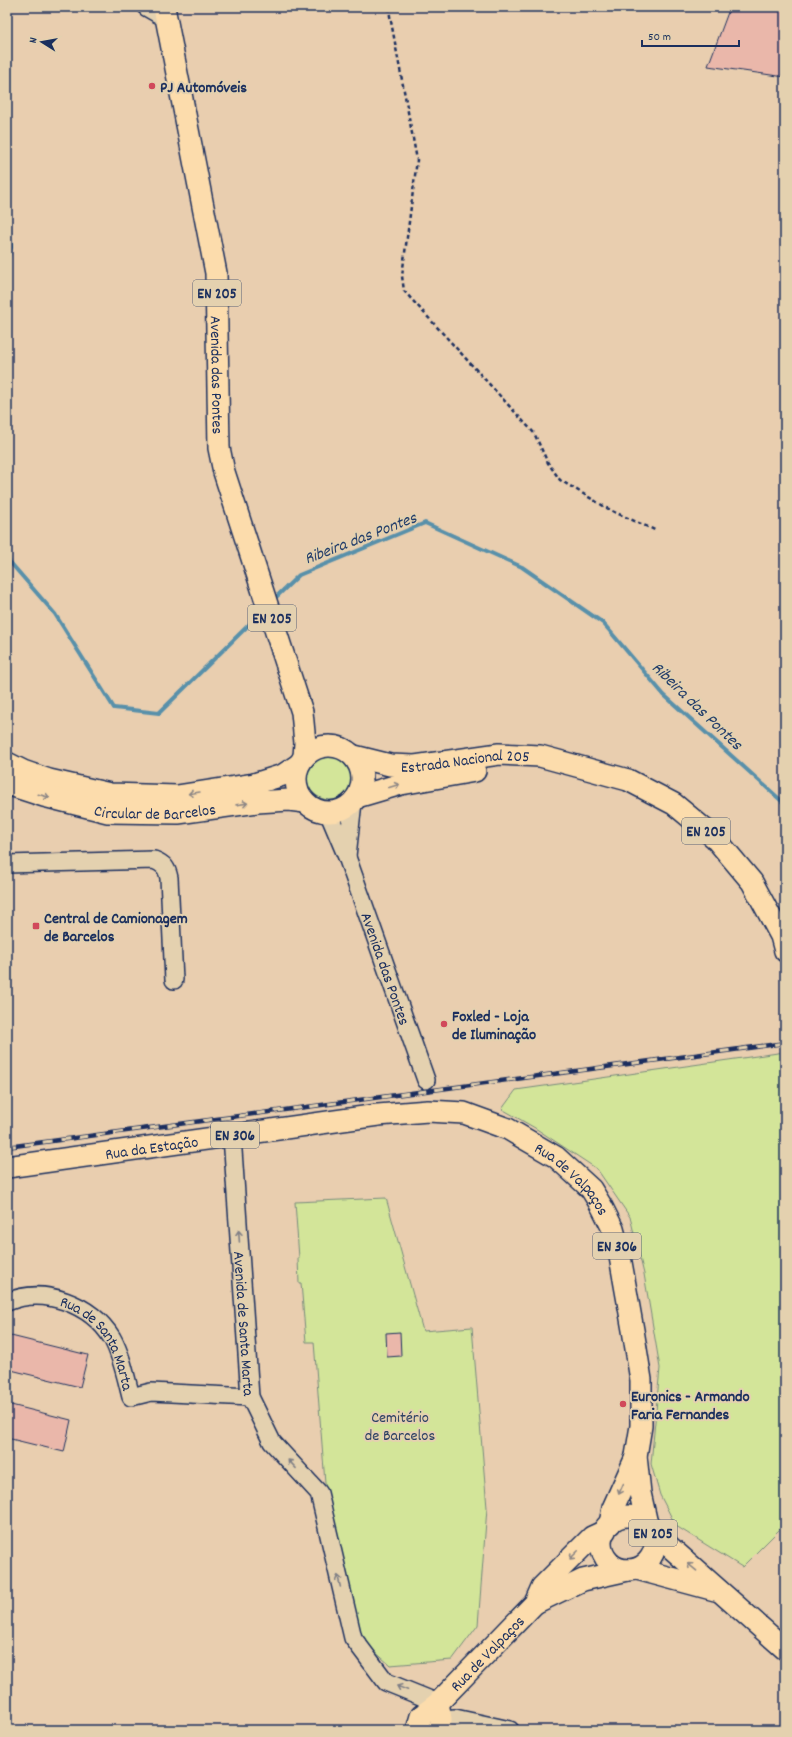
<svg xmlns="http://www.w3.org/2000/svg" width="792" height="1737" viewBox="0 0 792 1737" font-family="Dekko,sans-serif">
  <style>
    .green { fill: #d3e599; stroke: #778a7c }
    .lines { fill: none; stroke-linecap: round; stroke-linejoin: round }
    .stream { stroke: #5890aa; stroke-width: 4 }
    .building { fill: #eab7aa; stroke: #1b2f5e }
    .minor-casing { stroke: #1b2f5e; stroke-width: 20 }
    .major-casing { stroke: #1b2f5e; stroke-width: 24 }
    .path { stroke: #1b2f5e; stroke-width: 2.5; stroke-dasharray: 4 3; stroke-linecap: butt }
    .minor { stroke: #e4d1af; stroke-width: 17 }
    .major { stroke: #fcdcac; stroke-width: 21 }
    .rail-casing { stroke: #1b2f5e; stroke-width: 4.5 }
    .rail { stroke: #e4d1af; stroke-width: 3; stroke-dasharray: 9; stroke-linecap: butt }
    .oneway { stroke: #8c8685 }
    .oneway2 { stroke: #808086 }
    .poi-dot { fill: #d1495b; stroke: #e4d1af; stroke-width: 1.5 }
    .labels { text-anchor: middle; stroke-width: 4; stroke-linejoin: round; paint-order: stroke }
    .shield { fill: #e4d1af; stroke: #576076; stroke-width: 1 }
    .shield-label { font-size: 15px; font-weight: bold; fill: #1b2f5e }
    .poi-label { font-size: 16px; font-weight: bold; fill: #1b2f5e; stroke: #e4d1af; text-anchor: start }
    .street-label { font-size: 16px; fill: #1b2f5e; stroke: #e4d1af }
    .park-label { font-size: 16px; fill: #2d4164; stroke: #e4d1af }
    .water-label { font-size: 17px; font-style: italic; fill: #253f6b; stroke: #e4d1af }
  </style>
  <rect width="100%" height="100%" fill="#e9ceaf"/>
  <filter id="ink" filterUnits="userSpaceOnUse"><feTurbulence type="fractalNoise" baseFrequency=".025" numOctaves="2"/><feDisplacementMap in="SourceGraphic" scale="8" xChannelSelector="R" yChannelSelector="G"/><feConvolveMatrix kernelMatrix="1 2 1 2 8 2 1 2 1" color-interpolation-filters="sRGB"/></filter>
  <g filter="url(#ink)">
    <path class="green" d="M307 777a23 23 0 1 1 46 0a23 23 0 1 1-46 0Z
      M785,1052v472l-43,43 -66,-41 -16,-31 -9,-31 9,-96 -16,-94 -14,-57 -33,-48 -62,-41 -33,-19 14,-19z
      M386,1198l37,133 49,-4 15,181 -9,117 -26,35 -62,5 -33,-29 -29,-115 -14,-179h-8l-5,-59h-2l-1,-24 1,-1 -4,-56z"/>
    <g class="lines">
      <path class="stream" d="M7,204l4,43 -4,16
        M7,552l2,9 46,53 59,94 45,5 103,-101
        M272,601l27,-26 126,-52 97,44 81,56 61,72 121,109"/>
    </g>
    <path class="building" d="M730,7h55v70l-77,-11z
      M400,1332l1,24 -14,1 -1,-24z
      M7,1335l81,20 -8,32 -73,-18z
      M7,1404l64,16 -7,32 -57,-14z"/>
    <g class="lines">
      <defs>
        <g id="minor">
          <path d="M146,7l21,12"/>
          <path id="s1" d="M328,812l19,45 79,223"/>
          <path d="M347,856l6,-54"/>
          <path d="M7,864l147,-4c10,4 13,8 15,18l5,102"/>
          <path id="s2" d="M232,1136l18,261 22,45 47,51 34,145 33,44 52,21"/>
          <path id="s3" d="M7,1302c37,-16 84,2 105,36 10,18 14,40 19,59l20,-5 99,5"/>
          <path d="M441,1719l14,-1 55,12"/>
        </g>
        <g id="major">
          <path id="s4" d="M164,7l52,266 3,175 5,24 78,240 3,31 -1,14"/>
          <circle cx="329" cy="779" r="33"/>
          <path id="s5" d="M354,756l36,9 25,1 84,-12 41,2 88,24 46,24 41,34 37,44 29,54 4,15"/>
          <path d="M7,763l16,8 26,9 61,14 67,2 77,-12 29,-9 15,-10"/>
          <path id="s6" d="M7,784l37,12 64,16 70,1 79,-11 32,-2 16,2"/>
          <path d="M357,797l44,-13 74,-13"/>
          <path id="s7" d="M7,1167l371,-52 50,-4 36,2 44,16 48,28 35,32 11,18 11,22 6,22 14,79 8,50v46l-5,30 4,37 7,31"/>
          <circle cx="628" cy="1543" r="27"/>
          <path d="M610,1524l3,-16 23,-51"/>
          <path d="M653,1532l132,117"/>
          <path d="M637,1569l78,21"/>
          <path d="M535,1603l48,-23 45,-10"/>
          <path d="M438,1703l3,16 -1,11"/>
          <path id="s8" d="M417,1730l4,-14 17,-13 97,-100 7,-16 50,-50 13,-6"/>
        </g>
      </defs>
      <use href="#minor" class="minor-casing"/>
      <use href="#major" class="major-casing"/>
      <path class="path" d="M389,7l1,9 27,144 -15,116 2,15 130,142 14,30 12,17 52,31 45,20"/>
      <use href="#minor" class="minor"/>
      <use href="#major" class="major"/>
      <defs>
        <path id="rail" d="M7,1147l778,-104"/>
      </defs>
      <use href="#rail" class="rail-casing"/>
      <use href="#rail" class="rail"/>
    </g>
    <defs><path id="oneway-shaft" d="M-6 0H5M1.5-3L5.5 0L1.5 3" fill="none" stroke-width="1.6" stroke-linecap="round" stroke-linejoin="round"/></defs>
    <g class="oneway">
      <use href="#oneway-shaft" transform="translate(394 786) rotate(-17)"/>
      <use href="#oneway-shaft" transform="translate(194 793) rotate(171)"/>
      <use href="#oneway-shaft" transform="translate(44 796) rotate(16)"/>
      <use href="#oneway-shaft" transform="translate(242 804) rotate(-8)"/>
      <use href="#oneway-shaft" transform="translate(621 1489) rotate(114)"/>
      <use href="#oneway-shaft" transform="translate(574 1555) rotate(135)"/>
      <use href="#oneway-shaft" transform="translate(692 1567) rotate(-140)"/>
    </g>
    <g class="oneway2">
      <use href="#oneway-shaft" transform="translate(239 1236) rotate(-94)"/>
      <use href="#oneway-shaft" transform="translate(292 1464) rotate(-133)"/>
      <use href="#oneway-shaft" transform="translate(339 1581) rotate(-103)"/>
      <use href="#oneway-shaft" transform="translate(402 1688) rotate(-158)"/>
    </g>
  </g>
  <g class="poi-dot">
    <circle cx="152" cy="86" r="4"/>
    <rect x="32" y="922" width="8" height="8" rx="2"/>
    <circle cx="444" cy="1024" r="4"/>
    <circle cx="623" cy="1404" r="4"/>
  </g>
  <g class="labels">
    <g class="shield">
      <rect x="193" y="280" width="48" height="26" rx="3"/>
      <rect x="248" y="605" width="48" height="26" rx="3"/>
      <rect x="682" y="818" width="48" height="26" rx="3"/>
      <rect x="211" y="1122" width="48" height="26" rx="3"/>
      <rect x="593" y="1233" width="48" height="26" rx="3"/>
      <rect x="629" y="1520" width="48" height="26" rx="3"/>
    </g>
    <g class="shield-label">
      <text x="217" y="298">EN 205</text>
      <text x="272" y="623">EN 205</text>
      <text x="706" y="836">EN 205</text>
      <text x="235" y="1140">EN 306</text>
      <text x="617" y="1251">EN 306</text>
      <text x="653" y="1538">EN 205</text>
    </g>
    <g class="poi-label">
      <text x="160" y="92">PJ Automóveis</text>
      <text x="44" y="923">Central de Camionagem<tspan x="44" dy="18">de Barcelos</tspan></text>
      <text x="452" y="1021">Foxled - Loja<tspan x="452" dy="18">de Iluminação</tspan></text>
      <text x="631" y="1401">Euronics - Armando<tspan x="631" dy="18">Faria Fernandes</tspan></text>
    </g>
    <g class="street-label">
      <text dy="6" stroke="none"><textPath href="#s4" startOffset="373">Avenida das Pontes</textPath></text>
      <text dy="6" stroke="none"><textPath href="#s5" startOffset="113">Estrada Nacional 205</textPath></text>
      <text dy="6" stroke="none"><textPath href="#s6" startOffset="152">Circular de Barcelos</textPath></text>
      <text dy="6" stroke="none"><textPath href="#s1" startOffset="167">Avenida das Pontes</textPath></text>
      <text dy="6" stroke="none"><textPath href="#s7" startOffset="146">Rua da Estação</textPath></text>
      <text dy="6" stroke="none"><textPath href="#s7" startOffset="590">Rua de Valpaços</textPath></text>
      <text dy="6" stroke="none"><textPath href="#s2" startOffset="188">Avenida de Santa Marta</textPath></text>
      <text dy="6" stroke="none"><textPath href="#s3" startOffset="115">Rua de Santa Marta</textPath></text>
      <text dy="6" stroke="none"><textPath href="#s8" startOffset="106">Rua de Valpaços</textPath></text>
    </g>
    <g class="park-label">
      <text x="400" y="1422">Cemitério<tspan x="400" dy="18">de Barcelos</tspan></text>
    </g>
    <g class="water-label">
      <text transform="translate(360 537) rotate(-21)" y="6">Ribeira das Pontes</text>
      <text transform="translate(698 705) rotate(44)" y="6">Ribeira das Pontes</text>
    </g>
  </g>
  <rect width="792" height="1737" fill="none" stroke="#e4d1af" stroke-width="24"/>
  <rect x="12" y="12" width="768" height="1713" fill="none" stroke="#1b2f5e" stroke-width="1.5" filter="url(#ink)"/>
  <g transform="translate(42 42) rotate(281)" stroke="#e4d1af" stroke-width="3" paint-order="stroke">
  <path d="M0-3L7 15L0 10L-7 15Z" fill="#1b2f5e"/>
  <text y="-6" font-size="11" font-weight="bold" text-anchor="middle" fill="#1b2f5e">N</text>
  </g>
  <path d="M642 40v6h97v-6" fill="none" stroke="#1b2f5e" stroke-width="2"/>
  <text x="648" y="40" font-size="12" fill="#1b2f5e" stroke="#e4d1af" stroke-width="3" paint-order="stroke">50 m</text>
</svg>
